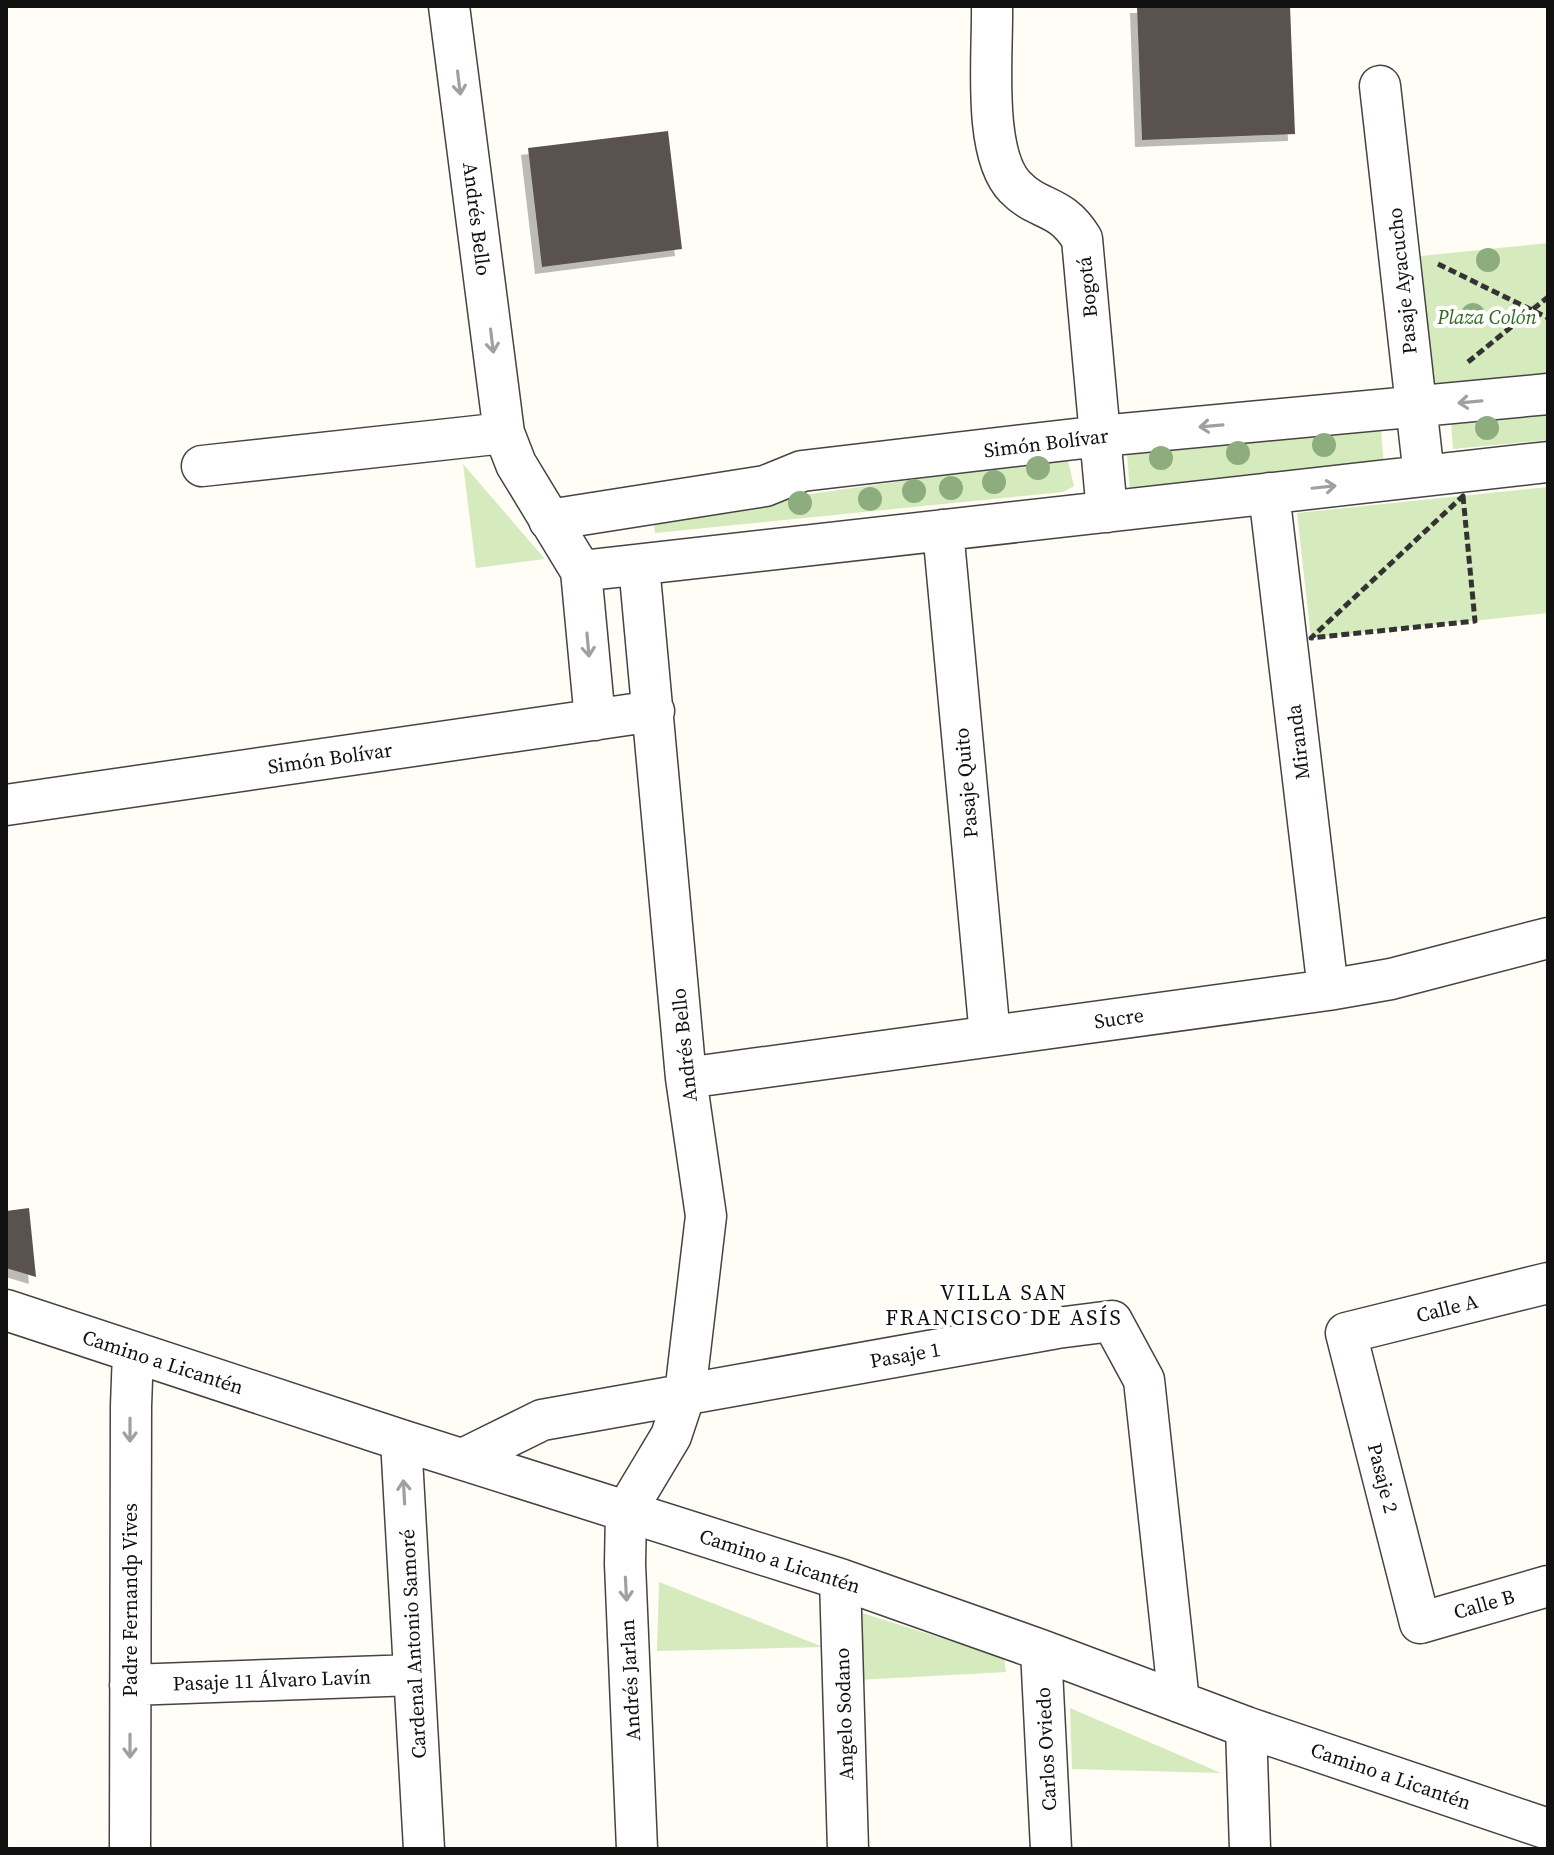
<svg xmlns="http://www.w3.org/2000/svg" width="1554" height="1855" viewBox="0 0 1554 1855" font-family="'Source Serif 4',serif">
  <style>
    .green { fill: #d5ebbd }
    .building { fill: #5a524d; filter: url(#shadow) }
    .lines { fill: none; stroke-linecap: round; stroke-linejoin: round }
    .minor-casing { stroke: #444; stroke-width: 43 }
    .path { stroke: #333; stroke-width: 5; stroke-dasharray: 8 4; stroke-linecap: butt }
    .minor { stroke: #fff; stroke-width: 40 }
    .tree { fill: #8dad7f }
    .oneway { stroke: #a0a0a0 }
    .labels { text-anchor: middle; stroke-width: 8; stroke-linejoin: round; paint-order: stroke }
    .street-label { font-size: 20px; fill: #111; stroke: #fff }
    .park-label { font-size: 20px; font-style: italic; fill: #2f6b1f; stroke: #fff }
    .neighbourhood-label { font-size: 22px; letter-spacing: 2px; fill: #111; stroke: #fff }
  </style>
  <defs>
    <filter id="shadow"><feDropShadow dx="-7" dy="7" stdDeviation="0" flood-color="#0004"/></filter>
  </defs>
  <rect width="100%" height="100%" fill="#fffdf5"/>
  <path class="green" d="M1548,243v134l-115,11 -12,-132z
    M1548,411v29l-95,9 -2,-27z
    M1381,428l3,42 -254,23 -3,-40z
    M1059,459l9,2 6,25 -11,6 -408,41 -2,-17z
    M463,464l82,95 -69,9z
    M1548,487v126l-237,25 -14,-125z
    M659,1582l164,65 -166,4z
    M831,1603l173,55 2,14 -167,9z
    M1070,1708l151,65 -149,-4z"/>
  <path class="building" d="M1137,6h153l5,128 -153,6z
    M668,131l14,118 -140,18 -14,-119z
    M29,1208l7,69 -30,-9v-57z"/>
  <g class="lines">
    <defs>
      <path id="minor" d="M449,6l55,427 12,31 65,107 14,149
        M992,6c1,47 -10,147 23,181 24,25 45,16 67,52l25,273
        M1380,86l44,390
        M202,466l302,-33
        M1269,493l59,497
        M549,520l216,-34 37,-15 299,-35 447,-42
        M943,530l47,506
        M581,571l967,-109
        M6,805l648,-94
        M686,1078l642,-88 63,-11 157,-41
        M1548,1283l-202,50 74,290 128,-37
        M6,1310l395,130 439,139 201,71 205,77 302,102
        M401,1440l23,409
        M463,1459l79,-39 515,-92 55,-7 32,59 35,322
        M840,1579l8,270
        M1041,1650l10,199
        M130,1685l284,-10
        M1246,1727l4,122
        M130,1849l1,-443 2,-54
        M637,1849l-12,-285 1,-53 45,-75 14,-42 21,-178 -20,-138 -47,-513"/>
    </defs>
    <use href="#minor" class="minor-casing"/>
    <path class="path" d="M1438,264l110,54
      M1468,362l80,-65
      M1463,496l12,125 -164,17z"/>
    <use href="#minor" class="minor"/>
  </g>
  <g class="tree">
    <circle cx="1488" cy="260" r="12"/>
    <circle cx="1473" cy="315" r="12"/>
    <circle cx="1487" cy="428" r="12"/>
    <circle cx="1324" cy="445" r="12"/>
    <circle cx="1238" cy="453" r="12"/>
    <circle cx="1161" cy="458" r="12"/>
    <circle cx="1038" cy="468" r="12"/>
    <circle cx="994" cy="482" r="12"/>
    <circle cx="951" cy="488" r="12"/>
    <circle cx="914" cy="491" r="12"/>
    <circle cx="870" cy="499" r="12"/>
    <circle cx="800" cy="503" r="12"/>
  </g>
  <defs><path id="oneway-shaft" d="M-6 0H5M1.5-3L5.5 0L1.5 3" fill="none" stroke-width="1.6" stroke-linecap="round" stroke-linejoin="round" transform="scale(2)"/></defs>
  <g class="oneway">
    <use href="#oneway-shaft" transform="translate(459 83) rotate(83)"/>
    <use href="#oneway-shaft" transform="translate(492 341) rotate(83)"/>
    <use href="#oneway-shaft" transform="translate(1470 402) rotate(175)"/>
    <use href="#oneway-shaft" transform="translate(1211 426) rotate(175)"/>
    <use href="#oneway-shaft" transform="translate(1324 487) rotate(-6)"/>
    <use href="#oneway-shaft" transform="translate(588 645) rotate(85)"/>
    <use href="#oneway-shaft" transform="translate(130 1430) rotate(90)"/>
    <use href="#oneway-shaft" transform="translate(404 1492) rotate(-93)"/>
    <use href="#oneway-shaft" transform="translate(626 1589) rotate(87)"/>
    <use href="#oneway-shaft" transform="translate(130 1746) rotate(90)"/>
  </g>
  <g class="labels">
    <g class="street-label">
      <text transform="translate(477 219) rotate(83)" y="7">Andrés Bello</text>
      <text transform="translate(1402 281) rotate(-96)" y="7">Pasaje Ayacucho</text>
      <text transform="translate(1087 287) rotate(-96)" y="7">Bogotá</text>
      <text transform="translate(1046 443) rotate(-7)" y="7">Simón Bolívar</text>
      <text transform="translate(1298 742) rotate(-97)" y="7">Miranda</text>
      <text transform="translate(330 758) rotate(-8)" y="7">Simón Bolívar</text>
      <text transform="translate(966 783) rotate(-95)" y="7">Pasaje Quito</text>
      <text transform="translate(1119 1018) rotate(-8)" y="7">Sucre</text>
      <text transform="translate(684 1045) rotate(-96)" y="7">Andrés Bello</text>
      <text transform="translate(1447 1308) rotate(-14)" y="7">Calle A</text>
      <text transform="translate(905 1355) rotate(-10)" y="7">Pasaje 1</text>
      <text transform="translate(163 1362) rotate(18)" y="7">Camino a Licantén</text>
      <text transform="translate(1383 1478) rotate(76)" y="7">Pasaje 2</text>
      <text transform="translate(780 1561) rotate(18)" y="7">Camino a Licantén</text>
      <text transform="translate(130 1600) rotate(-90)" y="7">Padre Fernandp Vives</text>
      <text transform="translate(1484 1604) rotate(-16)" y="7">Calle B</text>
      <text transform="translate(413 1644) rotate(-93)" y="7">Cardenal Antonio Samoré</text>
      <text transform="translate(272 1680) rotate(-2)" y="7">Pasaje 11 Álvaro Lavín</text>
      <text transform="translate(630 1680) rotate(-93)" y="7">Andrés Jarlan</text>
      <text transform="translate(844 1714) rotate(-92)" y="7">Angelo Sodano</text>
      <text transform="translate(1046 1749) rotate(-93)" y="7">Carlos Oviedo</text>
      <text transform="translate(1391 1776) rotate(19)" y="7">Camino a Licantén</text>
    </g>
    <g class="park-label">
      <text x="1487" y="324">Plaza Colón</text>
    </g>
    <g class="neighbourhood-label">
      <text x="1004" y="1300">VILLA SAN<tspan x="1004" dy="25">FRANCISCO DE ASÍS</tspan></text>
    </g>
  </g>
  <rect width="1554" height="1855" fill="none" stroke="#111111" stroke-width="16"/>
</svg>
